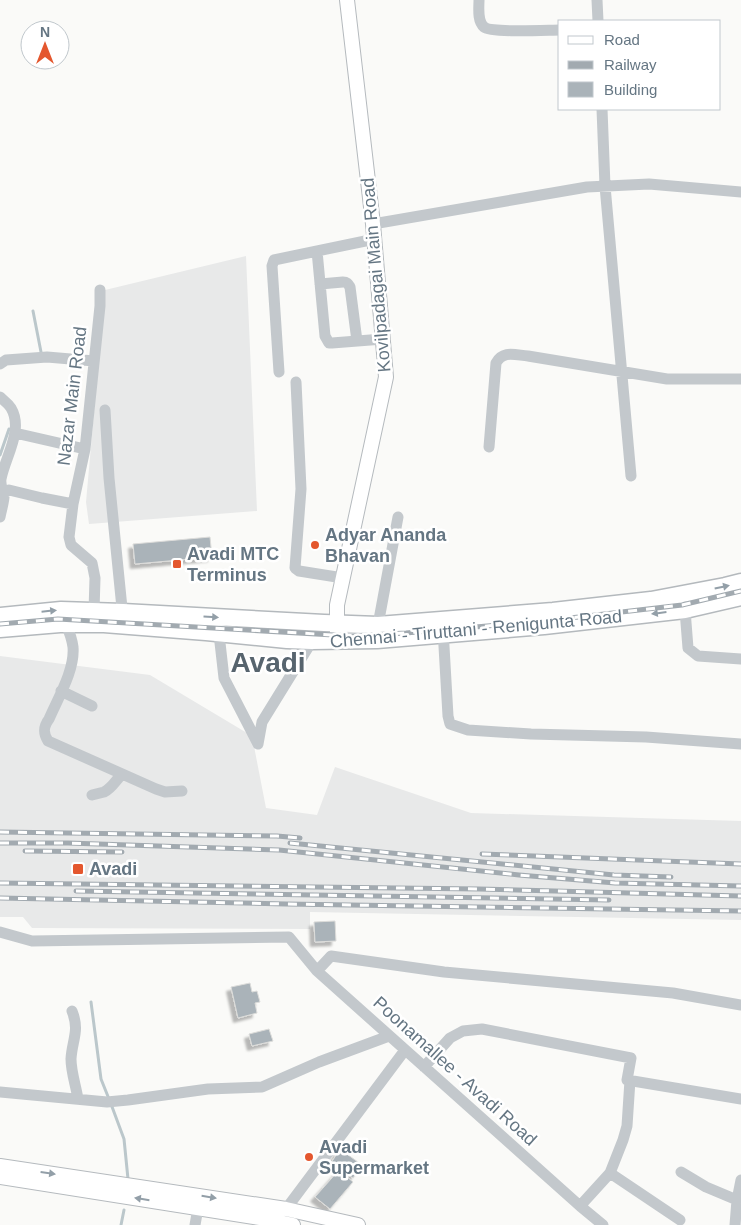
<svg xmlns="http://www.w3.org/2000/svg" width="741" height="1225" viewBox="0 0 741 1225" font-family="Helvetica,sans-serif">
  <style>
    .built { fill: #e8e9e9 }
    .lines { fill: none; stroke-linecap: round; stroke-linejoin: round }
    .stream { stroke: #bbc7cb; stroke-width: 3 }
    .building { fill: #aab3b9; stroke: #dcdcda; filter: url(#shadow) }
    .major-casing { stroke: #b5babe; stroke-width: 16 }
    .highway-casing { stroke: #b4b9bd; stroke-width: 19 }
    .minor { stroke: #c3c8cc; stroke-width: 11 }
    .major { stroke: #fff; stroke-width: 14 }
    .highway { stroke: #fff; stroke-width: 16 }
    .rail-casing { stroke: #a2aab0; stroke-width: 5 }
    .rail { stroke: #fff; stroke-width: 3; stroke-dasharray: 9; stroke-linecap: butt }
    .oneway { fill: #939fa8 }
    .poi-dot { fill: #e4572e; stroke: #fff; stroke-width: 2 }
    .labels { text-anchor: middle; stroke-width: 5; stroke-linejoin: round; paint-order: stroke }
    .street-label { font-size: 18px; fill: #657683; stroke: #fff }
    .poi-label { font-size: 18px; font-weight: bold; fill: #657683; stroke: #fff; text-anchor: start }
    .town-label { font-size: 28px; font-weight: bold; fill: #57646e; stroke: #fff }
  </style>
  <defs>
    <filter id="shadow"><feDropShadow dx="-4.5" dy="4.5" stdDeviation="1" flood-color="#0004"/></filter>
  </defs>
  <rect width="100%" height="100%" fill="#fafaf8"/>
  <path class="built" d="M246,256l11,255 -168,13 -3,-22 19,-212z
    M0,656l150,19 102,61 14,72 51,7 18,-48 136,46 270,8v99l-431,-8v17l-278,-1 -9,-11h-23z"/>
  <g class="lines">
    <path class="stream" d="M33,311l8,41
      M0,455l9,-26
      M91,1002l10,77 8,20
      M111,1104l13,35 4,40
      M121,1225l3,-15"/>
  </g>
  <path class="building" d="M210,537l2,20 -77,7 -2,-20z
    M335,921l1,20 -21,1 -1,-20z
    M250,983l2,9 5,-1 3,11 -5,1 2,10 -19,5 -7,-31z
    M269,1029l4,12 -21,5 -3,-12z
    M340,1149l22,16 -9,13 -22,-15z
    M339,1170l14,12 -23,27 -15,-12z"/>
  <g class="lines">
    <defs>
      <path id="major" d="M337,634v-29l49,-228 -13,-153 -26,-224
        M0,1166l286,43 72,16
        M0,1177l266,42 27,6"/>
      <path id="highway" d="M0,616l61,-6 62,2 201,11 54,2 175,-14 98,-11 74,-14 16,-4
        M0,629l60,-5h44l102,8 81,8 25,1 65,-1 167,-14 141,-16 56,-13"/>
    </defs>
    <use href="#major" class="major-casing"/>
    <use href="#highway" class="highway-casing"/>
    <path class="minor" d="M479,0c0,8 -2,21 5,27 7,6 64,3 76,3
      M597,0l1,21
      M602,109l3,77 26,290
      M373,224l214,-37 62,-3 92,8
      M317,251l8,85 4,7h3l51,-4
      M320,284l23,-2c4,0 5,2 7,5l7,54
      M0,364l6,-4 41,-3 47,4
      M279,372l-7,-106 2,-6 101,-21
      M296,382l5,107 -6,79 4,3 44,7
      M0,397c4,4 8,6 11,11 13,22 -6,49 -10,71 -1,8 2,9 3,15 1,5 -3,17 -4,23
      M105,410l4,68 14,140
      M15,433l70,16
      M489,447l7,-84c7,-13 19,-8 32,-7l139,23h74
      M0,496l9,-6 33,8 31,6 12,-55 15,-143v-16
      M73,504l-4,33 2,8 21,18 3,15 -1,33
      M685,610l3,38 10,8 43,3
      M66,624c3,7 6,15 7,23 2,23 -15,51 -24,72 -6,8 -6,14 -1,22l108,48 9,3 17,-1
      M378,625l20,-108
      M443,629l5,87 2,8 18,6 63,4 115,3 95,7
      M219,634l5,44 34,66
      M61,691l31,15
      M258,744l4,-22 50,-81
      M92,795c4,-1 8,-2 12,-3 8,-4 12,-12 18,-18
      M0,932l32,9 257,-4 28,34 263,235 23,19
      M317,971l14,-15 113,16 229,21 68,12
      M72,1011c8,20 0,29 -1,48 0,13 5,27 7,40
      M424,1067l26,-29 13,-7 19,-2 149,29 -4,22 114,19
      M0,1092l107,10 21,-2 80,-11 54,-2 57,-25 70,-26
      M681,1172l25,15 31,13
      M610,1173l70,47
      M580,1206l30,-33 13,-33 4,-14 3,-46
      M286,1209l119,-159
      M195,1225l3,-17
      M735,1225l2,-25 4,-20"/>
    <use href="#major" class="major"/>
    <use href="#highway" class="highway"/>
    <defs>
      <path id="rail" d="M0,624l58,-5 293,17 55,-3 138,-12 138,-16 59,-14
        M0,832l277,4 23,2
        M0,843h68l211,7 240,25 96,8 126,3
        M290,843l324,32 57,2
        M25,851l97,1
        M482,854l259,10
        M0,883l479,6 262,7
        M76,891l533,9
        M0,898l286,6 455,7"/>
    </defs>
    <use href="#rail" class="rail-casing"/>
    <use href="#rail" class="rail"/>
  </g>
  <defs><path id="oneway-solid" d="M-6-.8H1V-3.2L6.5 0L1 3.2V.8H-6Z" transform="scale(1.25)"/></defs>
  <g class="oneway">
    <use href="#oneway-solid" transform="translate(722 587) rotate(-12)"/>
    <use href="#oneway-solid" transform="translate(49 611) rotate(-6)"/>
    <use href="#oneway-solid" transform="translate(659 613) rotate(173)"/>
    <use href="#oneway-solid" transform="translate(211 617) rotate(3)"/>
    <use href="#oneway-solid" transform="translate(48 1173) rotate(8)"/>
    <use href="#oneway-solid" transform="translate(209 1197) rotate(9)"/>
    <use href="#oneway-solid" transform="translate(142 1199) rotate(-171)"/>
  </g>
  <g class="poi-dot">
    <circle cx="315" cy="545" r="5"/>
    <rect x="172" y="559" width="10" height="10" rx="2.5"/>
    <rect x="72" y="863" width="12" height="12" rx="2.5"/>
    <circle cx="309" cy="1157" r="5"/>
  </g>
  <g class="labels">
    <g class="street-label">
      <text transform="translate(376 275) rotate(-95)" y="6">Kovilpadagai Main Road</text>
      <text transform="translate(72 396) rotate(-83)" y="6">Nazar Main Road</text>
      <text transform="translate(476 629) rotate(-5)" y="6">Chennai - Tiruttani - Renigunta Road</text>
      <text transform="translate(455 1071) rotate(42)" y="6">Poonamallee - Avadi Road</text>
    </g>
    <g class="poi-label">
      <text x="325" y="541">Adyar Ananda<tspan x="325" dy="21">Bhavan</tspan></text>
      <text x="187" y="560">Avadi MTC<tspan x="187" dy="21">Terminus</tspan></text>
      <text x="89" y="875">Avadi</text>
      <text x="319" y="1153">Avadi<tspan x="319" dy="21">Supermarket</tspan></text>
    </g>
    <g class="town-label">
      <text x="268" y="672">Avadi</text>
    </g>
  </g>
  <rect x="558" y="20" width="162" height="90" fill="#ffffff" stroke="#c1c8cd"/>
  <rect x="568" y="36" width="25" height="8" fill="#ffffff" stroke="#c1c8cd"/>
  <text x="604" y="45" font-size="15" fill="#657683">Road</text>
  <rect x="568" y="61" width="25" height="8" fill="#a2aab0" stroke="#c1c8cd"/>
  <text x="604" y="70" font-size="15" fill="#657683">Railway</text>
  <rect x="568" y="82" width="25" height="15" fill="#aab3b9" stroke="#c1c8cd"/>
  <text x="604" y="95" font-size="15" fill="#657683">Building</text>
  <g transform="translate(45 45)"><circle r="24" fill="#ffffff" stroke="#c1c8cd"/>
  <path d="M0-4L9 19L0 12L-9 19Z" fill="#e4572e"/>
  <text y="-8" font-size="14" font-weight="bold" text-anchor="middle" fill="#657683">N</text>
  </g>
</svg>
